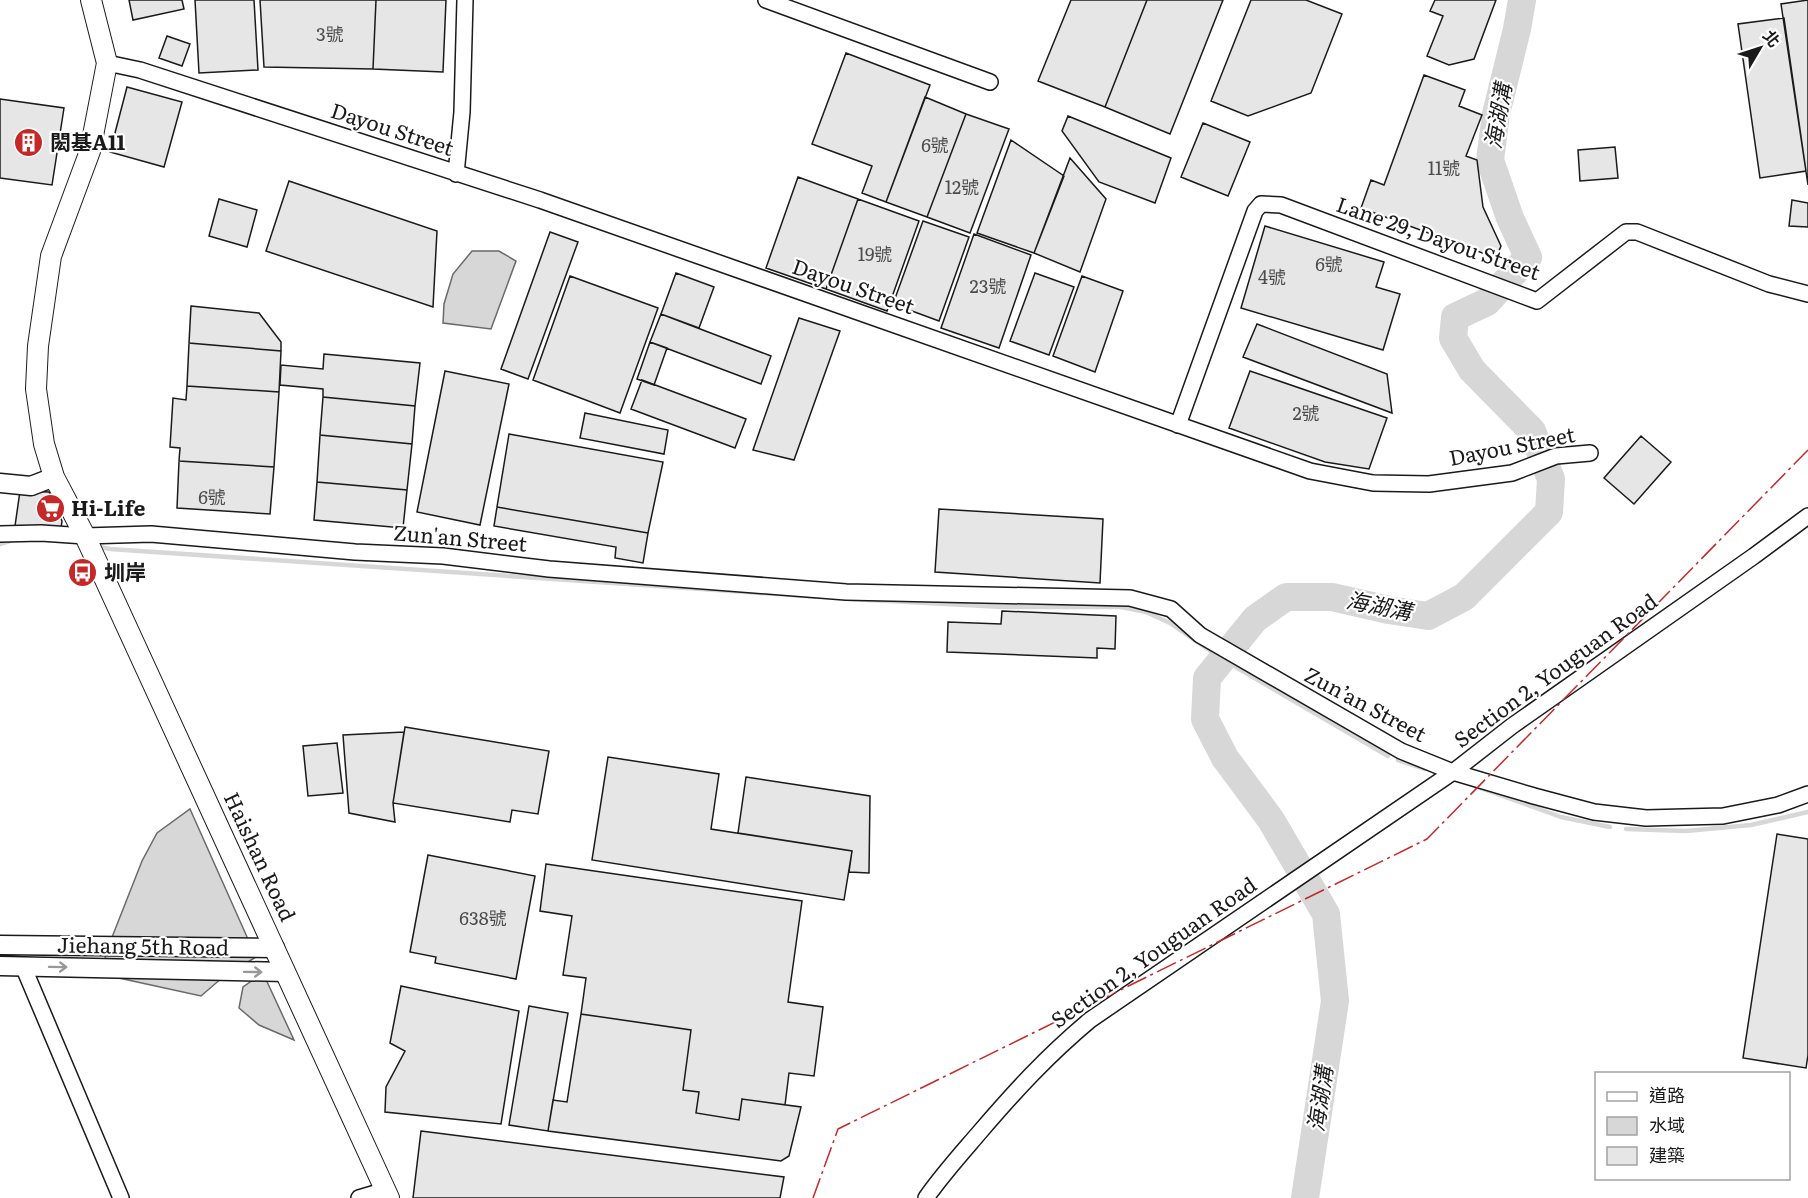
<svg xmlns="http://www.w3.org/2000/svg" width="1808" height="1198" viewBox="0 0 1808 1198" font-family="Literata,'Noto Sans TC',serif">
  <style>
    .water { fill: #d7d7d7; stroke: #6a6a6a; stroke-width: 1.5 }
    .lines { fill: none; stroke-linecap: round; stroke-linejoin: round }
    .stream { stroke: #d7d7d7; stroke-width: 4.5 }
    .river { stroke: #d7d7d7; stroke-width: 28 }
    .building { fill: #e6e6e6; stroke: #1a1a1a; stroke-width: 1.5 }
    .minor-casing { stroke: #1a1a1a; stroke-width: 18 }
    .tertiary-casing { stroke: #1a1a1a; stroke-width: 21 }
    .secondary-casing { stroke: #1a1a1a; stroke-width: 22 }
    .minor { stroke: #fff; stroke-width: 15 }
    .tertiary { stroke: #fff; stroke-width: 18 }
    .secondary { stroke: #fff; stroke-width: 20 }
    .power { stroke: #c62828; stroke-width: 1.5; stroke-dasharray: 21 4.5 3 4.5; stroke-linecap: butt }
    .oneway { stroke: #989898 }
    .labels { text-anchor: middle; stroke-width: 4.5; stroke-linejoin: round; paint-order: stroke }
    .number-label { font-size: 18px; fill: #4d4d4d }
    .street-label { font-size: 21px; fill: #1a1a1a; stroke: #fff }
    .poi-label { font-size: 21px; font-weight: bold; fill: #1a1a1a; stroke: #fff; text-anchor: start }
    .water-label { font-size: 22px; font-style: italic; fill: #1a1a1a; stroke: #fff }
  </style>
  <rect width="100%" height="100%" fill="#fff"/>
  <path class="water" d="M472,251h27l17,10 -25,68 -48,-6 1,-19 9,-30z
    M190,809l66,148 -33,20 -22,19 -82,-18 -12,-8 -2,-15 37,-94 15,-28z
    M263,973l31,67 -35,-15 -20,-17 4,-21z"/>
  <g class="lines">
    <path class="stream" d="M0,544l13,-4
      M95,546l15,3 710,48
      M849,599l155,8h117l25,5 24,11 52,36 166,97
      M1398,760l27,9
      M1475,786l86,31 49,10
      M1626,829l60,2 65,-6 57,-13"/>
    <path class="river" d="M1305,1198l30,-197 -9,-87 -55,-94 -46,-62 -20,-39 2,-41 48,-59 31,-22h46l57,13 39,6 36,-19 85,-85 2,-33 -19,-48 -60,-61 -19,-32 2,-21 32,-15 41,-45 -18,-39 -20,-58 6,-46 21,-85 5,-29"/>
  </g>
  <path class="building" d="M129,0h53l2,9 -51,11z
    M195,0h59l4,70 -59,3z
    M260,0h116l-3,69 -109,-2z
    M376,0h70l-3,72 -70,-3z
    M1071,0h76l-42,107 -67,-26z
    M1147,0h76l-53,134 -65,-27z
    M1251,0h55l36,14 -31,79 -63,23 -37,-15z
    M1435,0h61l-22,59 -25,6 -22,-9 16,-40 -13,-5z
    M1808,0v185l-27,-181z
    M1784,18l22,153 -46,7 -22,-154z
    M167,36l23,8 -8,22 -23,-8z
    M846,53l84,32 -44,117 -24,-9 10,-27 -60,-22z
    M1424,75l41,15 -6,16 23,9 -16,41 11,4 6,47 18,39 -5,12 -135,-50 10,-28 13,5z
    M127,87l55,15 -18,65 -54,-15z
    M925,97l41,17 -39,103 -41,-15z
    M0,99l64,9 -12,77 -52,-7z
    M966,114l43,15 -39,104 -43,-16z
    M1068,116l103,42 -16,45 -56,-21 -37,-51z
    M1203,123l47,19 -22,54 -47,-19z
    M1011,140l53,36 -30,77 -57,-20z
    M1615,147l3,31 -38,3 -2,-31z
    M1070,158l36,41 -26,73 -46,-19z
    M798,177l60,22 -32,90 -60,-21z
    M289,181l148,50 -4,76 -167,-56z
    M219,199l38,11 -10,37 -38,-11z
    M858,199l61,22 -32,90 -61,-22z
    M1792,200l16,3v24l-19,-1z
    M923,221l46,16 -30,84 -46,-17z
    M1265,226l119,36 -8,25 24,7 -17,56 -142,-42z
    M550,232l28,10 -50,137 -27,-10z
    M974,234l57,21 -32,93 -58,-20z
    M676,273l38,14 -15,41 -38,-14z
    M1035,273l39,14 -25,68 -39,-14z
    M570,276l88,32 -38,105 -87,-33z
    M1082,276l41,15 -28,81 -42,-16z
    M191,306l68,7 22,29v9l-92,-8z
    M661,314l110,42 -10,28 -111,-42z
    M799,318l41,13 -46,129 -41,-10z
    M1257,324l130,50 5,39 -149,-56z
    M650,342l17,6 -13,37 -17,-6z
    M189,343l92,8 -2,41 -92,-6z
    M324,354l96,9 -5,43 -92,-9v-8l-43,-4 1,-20 42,4z
    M445,371l64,13 -29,141 -63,-13z
    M1250,371l137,47 -18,51 -44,-7 -96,-34z
    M642,380l104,39 -11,29 -104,-39z
    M187,386l92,6 -5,75 -95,-6 1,-13 -10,-1 3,-49 13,2z
    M323,397l92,9 -3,38 -92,-9z
    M585,413l83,17 -4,24 -84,-16z
    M509,434l154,28 -15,71 -151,-26z
    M320,435l92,9 -5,46 -90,-8z
    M1641,436l30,26 -37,42 -30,-26z
    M179,461l95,6 -4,47 -93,-6z
    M317,482l90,8 -4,38 -89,-8z
    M20,491l29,1 13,29 -1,7 -46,-2z
    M497,507l151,26 -5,30 -28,-5 1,-11 -122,-21z
    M939,509l164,10 -3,64 -165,-11z
    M1002,611l114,5 -1,33 -18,-1v10l-150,-6 1,-30 53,2z
    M405,727l144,24 -11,63 -26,-4 -2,12 -117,-19z
    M404,732l-11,71 2,19 -46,-9 -6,-78z
    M337,743l6,50 -35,3 -5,-50z
    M608,757l111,17 -8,55 141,22 -8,49 -252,-40z
    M746,777l124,19 -1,77 -20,-1 3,-21 -114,-18z
    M1777,834l31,5v216l-2,13 -63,-10z
    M428,855l107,21 -19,103 -81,-16 1,-6 -26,-5z
    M546,864l256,37 -14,101 35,5 -9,69 -25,-3 -4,32 -43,-6 -3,21 -43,-7 3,-21 -16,-2 8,-60 -110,-16 5,-36 -23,-3 9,-59 -32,-5z
    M401,986l118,25 -18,113 -116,-12 1,-25 19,-36 -15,-8z
    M529,1006l39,7 -20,118 -39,-6z
    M581,1014l110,16 -8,60 16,2 -3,21 43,7 3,-21 59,8 -12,49 -8,5 -233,-30 5,-31 14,2z
    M421,1131l363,46 -4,21h-367z"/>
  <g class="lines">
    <defs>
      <path id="minor" d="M766,0l224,82
        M107,63l33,7 400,130 770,271 63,12 56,1 83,-11 44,-17 34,-3
        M456,174l6,-62 3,-112
        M1178,425l77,-214 6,-7 20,1 256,96 89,-69h11l132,52 39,10
        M0,534l41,-1 44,3 66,-2 204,18 88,4 106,13 297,23 284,6 41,11 29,26 201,116 52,21 81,24 60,16 52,6 77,-2 55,-11 30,-11
        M23,966l98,232
        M359,1198l27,-8
        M926,1198c16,-23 35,-44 53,-65 36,-42 68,-77 111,-113l363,-248 59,-46 242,-170 54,-40"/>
      <path id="tertiary" d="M0,483l31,3 23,-9
        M0,945l275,3
        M0,966l285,6"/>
      <path id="secondary" d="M91,0l16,63 -17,88 -39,105 -13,90 -2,43 8,55 10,33 31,59 304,662"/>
    </defs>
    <use href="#minor" class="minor-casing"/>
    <use href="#tertiary" class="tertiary-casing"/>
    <use href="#secondary" class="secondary-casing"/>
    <use href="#minor" class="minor"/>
    <use href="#tertiary" class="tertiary"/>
    <use href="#secondary" class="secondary"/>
    <path class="power" d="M813,1198l25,-69 589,-290 381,-389"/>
  </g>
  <defs><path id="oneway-shaft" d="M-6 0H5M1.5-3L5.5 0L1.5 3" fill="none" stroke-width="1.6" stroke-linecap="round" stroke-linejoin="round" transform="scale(1.5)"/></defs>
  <g class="oneway">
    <use href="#oneway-shaft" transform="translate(58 967) rotate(1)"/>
    <use href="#oneway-shaft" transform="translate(253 972) rotate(1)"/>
  </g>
  <defs>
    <symbol id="building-disc" viewBox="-11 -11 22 22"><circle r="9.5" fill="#c62828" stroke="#fff"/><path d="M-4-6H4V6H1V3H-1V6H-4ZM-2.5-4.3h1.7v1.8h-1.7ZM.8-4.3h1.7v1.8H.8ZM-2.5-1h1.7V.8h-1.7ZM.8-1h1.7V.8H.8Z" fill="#fff"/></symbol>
    <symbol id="supermarket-disc" viewBox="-11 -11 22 22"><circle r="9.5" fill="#c62828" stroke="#fff"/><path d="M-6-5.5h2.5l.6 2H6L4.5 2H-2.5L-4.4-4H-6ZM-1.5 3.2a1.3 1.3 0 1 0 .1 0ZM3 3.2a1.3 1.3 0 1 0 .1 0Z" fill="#fff"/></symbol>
    <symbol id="bus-disc" viewBox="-11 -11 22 22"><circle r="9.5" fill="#c62828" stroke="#fff"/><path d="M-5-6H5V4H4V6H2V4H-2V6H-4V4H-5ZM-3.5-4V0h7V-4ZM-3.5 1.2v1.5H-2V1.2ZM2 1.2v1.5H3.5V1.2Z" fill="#fff"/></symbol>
  </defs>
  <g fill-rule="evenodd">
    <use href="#building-disc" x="12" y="126" width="33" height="33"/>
    <use href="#supermarket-disc" x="34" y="492" width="33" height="33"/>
    <use href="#bus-disc" x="66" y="556" width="33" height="33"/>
  </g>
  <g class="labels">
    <g class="number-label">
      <text x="330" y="41">3號</text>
      <text x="935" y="152">6號</text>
      <text x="1444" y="175">11號</text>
      <text x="962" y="194">12號</text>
      <text x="875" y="261">19號</text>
      <text x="1329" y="271">6號</text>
      <text x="1272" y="284">4號</text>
      <text x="988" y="293">23號</text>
      <text x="1306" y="420">2號</text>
      <text x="212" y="504">6號</text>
      <text x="483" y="925">638號</text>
    </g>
    <g class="street-label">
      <text transform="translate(392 130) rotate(18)" y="7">Dayou Street</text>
      <text transform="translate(1438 239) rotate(19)" y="7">Lane 29, Dayou Street</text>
      <text transform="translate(853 287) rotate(19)" y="7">Dayou Street</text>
      <text transform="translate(1512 447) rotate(-11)" y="7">Dayou Street</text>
      <text transform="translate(460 539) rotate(5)" y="7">Zun'an Street</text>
      <text transform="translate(1556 671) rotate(-36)" y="7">Section 2, Youguan Road</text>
      <text transform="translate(1365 705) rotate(28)" y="7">Zun’an Street</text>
      <text transform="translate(259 857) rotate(65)" y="7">Haishan Road</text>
      <text transform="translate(143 947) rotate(1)" y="7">Jiehang 5th Road</text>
      <text transform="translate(1154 953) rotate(-35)" y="7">Section 2, Youguan Road</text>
    </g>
    <g class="poi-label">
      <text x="50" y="150">閎基A11</text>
      <text x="71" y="516">Hi-Life</text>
      <text x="104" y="580">圳岸</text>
    </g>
    <g class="water-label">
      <text transform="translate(1498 116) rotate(-80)" y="8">海湖溝</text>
      <text transform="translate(1379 606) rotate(11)" y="8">海湖溝</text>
      <text transform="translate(1320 1099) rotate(-82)" y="8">海湖溝</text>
    </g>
  </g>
  <rect x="1595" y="1072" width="195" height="108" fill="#ffffff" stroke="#a3a3a3" stroke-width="1.5"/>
  <rect x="1607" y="1092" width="30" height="9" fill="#ffffff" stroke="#a3a3a3" stroke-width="1.5"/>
  <text x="1649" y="1102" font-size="18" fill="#1a1a1a">道路</text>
  <rect x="1607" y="1117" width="30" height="18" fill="#d7d7d7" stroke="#a3a3a3" stroke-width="1.5"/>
  <text x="1649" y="1132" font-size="18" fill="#1a1a1a">水域</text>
  <rect x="1607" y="1147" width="30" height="18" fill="#e6e6e6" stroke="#a3a3a3" stroke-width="1.5"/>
  <text x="1649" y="1162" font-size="18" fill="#1a1a1a">建築</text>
  <g transform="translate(1760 48) rotate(51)" stroke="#ffffff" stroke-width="4.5" paint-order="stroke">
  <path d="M0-4.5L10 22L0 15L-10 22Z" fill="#1a1a1a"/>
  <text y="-9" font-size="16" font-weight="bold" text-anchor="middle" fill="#1a1a1a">北</text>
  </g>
</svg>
